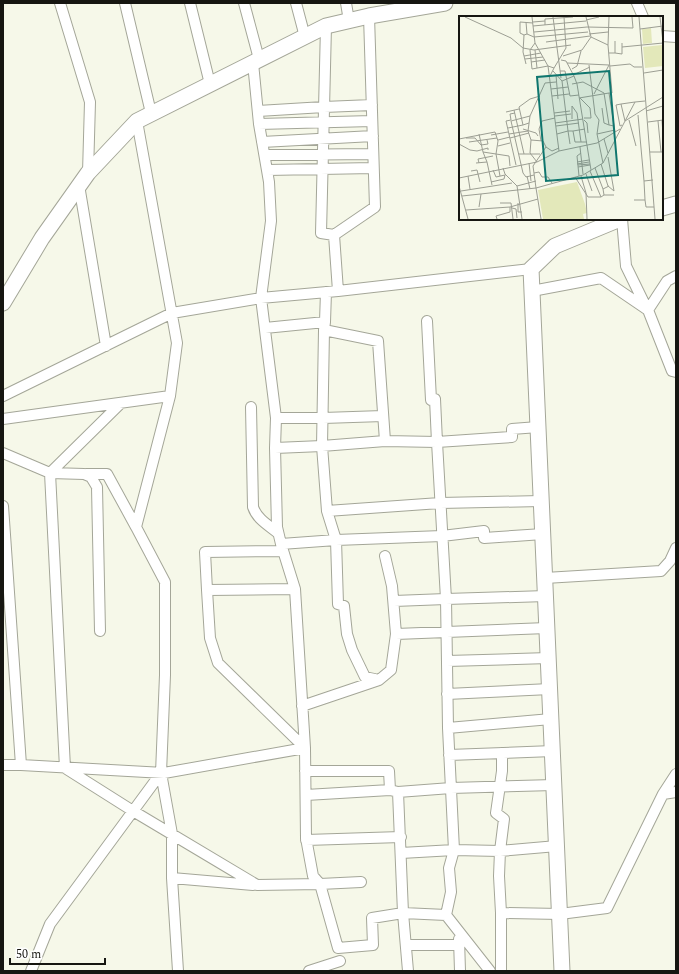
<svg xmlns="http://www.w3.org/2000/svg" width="679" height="974" viewBox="0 0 679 974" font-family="Spectral,serif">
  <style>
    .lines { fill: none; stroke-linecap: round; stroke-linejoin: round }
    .street-casing { stroke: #a4a698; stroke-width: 12 }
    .secondary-casing { stroke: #a4a698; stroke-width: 17 }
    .street { stroke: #fff; stroke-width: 10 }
    .secondary { stroke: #fff; stroke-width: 15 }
    .inset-road { fill: none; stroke: #9c9e93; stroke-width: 1 }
    .view { fill: #0f766e; fill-opacity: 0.15; stroke: #0f766e; stroke-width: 2 }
    .inset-edge { fill: none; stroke: #161611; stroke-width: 2 }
  </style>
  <rect width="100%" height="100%" fill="#f6f8e9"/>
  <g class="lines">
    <defs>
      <path id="street" d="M60,3l30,99 -2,71
        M125,3l26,110
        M190,3l20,81
        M244,3l15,56
        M296,3l9,34
        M346,3l3,18
        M637,3l6,14
        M326,26l-5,207 13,2 4,56
        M662,36l14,1
        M253,63l6,61 10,58 2,39 -10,77 15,120 -1,30 2,79 4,17 14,45 10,159 1,90 7,38 7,8 18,64 35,-3 -1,-27 31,-5 43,2 44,56
        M258,111l66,-4 48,-2
        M259,124l113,-3
        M262,142l111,-6
        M265,155l108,-1
        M267,170l106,-2
        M79,185l27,161
        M622,219l4,47 21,43
        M334,235l41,-28 -6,-191
        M676,276l-9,5 -19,29 24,61 4,1
        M532,291l69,-13 47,32
        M427,321l4,79 4,-1 2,43 75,-5v-8l26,-2
        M325,322l1,-30
        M265,328l60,-6 -1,8 54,11 7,100 52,1 9,157 2,129 6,122 -5,18 2,24 -5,23
        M324,330l-2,116 5,65 9,29 2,64 6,2 3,28 5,16 13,27 14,3 12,-10 5,-36 -4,-48 -7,-30
        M3,396l169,-83 89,-15 77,-7 193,-22
        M170,396l-34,131 29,55v93l-4,98 11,61v44l6,93
        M251,407l2,100c4,12 15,18 25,26
        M276,418h47l60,-2
        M3,419l167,-23 7,-53 -40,-222
        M275,448l47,-2 63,-5
        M3,453l47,20 15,295 68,43 124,74 63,-1 41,-2
        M50,473l34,1 7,3 6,10 3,144
        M50,473l71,-70
        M86,474h21l29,53
        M3,506l18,259h-18
        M327,511l113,-8 101,-2
        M281,544l55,-4 106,-4 42,-5v7l59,-4
        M283,551l-78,1 2,38 3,48 8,25 87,85
        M545,578l116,-7 9,-10 6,-13
        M207,590l88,-1
        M394,601l52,-2 100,-3
        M396,634l151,-6
        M447,661l102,-3
        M447,694l103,-5
        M302,706l77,-26
        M448,728l103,-9
        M449,755l104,-4
        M21,765l143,8 141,-25
        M305,771h84l1,19 8,2 5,121 5,58
        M398,792l53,-4 103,-3
        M663,794l13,-2
        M306,795l84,-5
        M306,840l95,-3
        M401,853l53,-3 46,1 57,-5
        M172,878l81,7
        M501,913l59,1 47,-6 56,-114 13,-20
        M459,939l1,32
        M406,945h53
        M31,971l19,-47 111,-151
        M309,971l31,-10
        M501,971v-58l-2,-37 1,-25 4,-32 -8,-6 6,-42v-18"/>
      <path id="secondary" d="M662,208l14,-4
        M3,303l39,-65 46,-65 49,-52 189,-95 43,-10 76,-13
        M562,971l-31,-702 24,-23 65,-27"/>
    </defs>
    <use href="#street" class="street-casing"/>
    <use href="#secondary" class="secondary-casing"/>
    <use href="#street" class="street"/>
    <use href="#secondary" class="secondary"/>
  </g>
  <g transform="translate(459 16)">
    <rect width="204" height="204" fill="#f6f8e9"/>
    <path d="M192,12l1,15 -9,1 -1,-15zM203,29l1,21 -18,2 -2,-21zM118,166l8,22 2,9 -4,1 1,5h-41l-5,-29z" fill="#e3e8ba"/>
    <path class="inset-road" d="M6,1l46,21 12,10 11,2 37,-5M73,1l3,26 13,23 11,85M94,1l8,61M127,1l5,20 17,8 4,48h-3l6,39M180,1l16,202M201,1l3,25M127,4l13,-3M74,6l12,-1M86,9v-6l28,-2M74,10l53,-5M181,13l23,-3M75,16l53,-5 46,1 -1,-11M68,18l7,3 54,-5M130,18l19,-2M65,19l-4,-2v-11l13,1M87,26l44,-6M76,27l-5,7 2,19 16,-3 6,2 -4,8M149,29l1,-28M163,31l41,-4M76,34l2,18M150,37h6v-12M156,37l7,1v-11M65,40l17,-3M104,40l19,-6 9,-13M66,43l18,-2M102,44l5,1 8,15M72,46l14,-2M108,47l42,2 -15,29M67,48l-3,-12 1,-17 3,-1 -1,-12M130,49l6,49 4,6 -2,14M151,50l20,-2 4,3h8M95,52l12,-20 -2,-31M113,53l5,-3 4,-15M94,55l9,10 12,-5 3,8 14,86M101,55h5l5,25 9,-1M185,57l19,-3M97,59l2,24M114,59l17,-8M103,65l6,50h5l2,11h12M113,68l11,-2 21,11 5,32 5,1M92,73l17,-2M93,80l17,-2M120,82l30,-5M121,82l10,10 1,10h-7M162,88l-5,1 4,21 2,-1M143,92l2,15 5,2M55,94l10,44M187,95l17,-5M47,96l13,-3M56,97l-5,1 1,6 -5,1 10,44M95,97l16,-2M179,99l6,66M71,100l-19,5 12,52 3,4 8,-2M96,100l16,-2M113,103v-13l5,7 4,29M125,104l3,3 1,10M170,104l7,26M203,104l1,15M166,105l38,-24M166,105l-4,-17 14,-2M199,105l3,31M189,106l15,-2M70,107l-6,2 -4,-18 11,-8 10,-3M96,107l28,-4M97,110l23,-3M49,112l15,-3M64,113l13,4 2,3M114,115l12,-2M20,118l4,18 26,4 1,10M50,118l19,-3M98,118l11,-3 2,13M32,119l17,-3M7,122h9l6,7 7,-1 -1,-4M51,122l19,-5M0,123l36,-7 3,9 -2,13 4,22M145,123l4,14M39,124l12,-3M82,125l-2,-12 3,-8 13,-3M10,126l28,-4M0,128l11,6 7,1 11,-3v2M39,130l12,-3M87,131l6,4 7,-3M121,131l3,27M191,136h13M60,138h21M149,141l6,34M28,146l5,23M78,146l-7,-9 1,-13 -3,-9 2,-15 15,-33 11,-1M118,146l12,-2M17,147l11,-1 -4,-10M20,147l-1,-4 15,-3M70,147l2,18M144,147l-6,-29 18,-4M118,148l12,-2M142,148l7,22 6,5M119,149l12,-1M119,151l12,-2M44,152l2,6 12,12 5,33M136,152l8,21 6,-3M34,154l3,7 9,-2M12,155l6,-1 3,12M131,155l11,26 3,-2M75,157l5,-1 3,5h6l4,6M127,158l6,17M9,160l2,13M68,160l3,13M120,160l-2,-20 4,-3M122,160l5,17 1,26M116,161l13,20h13M0,162l78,-16 22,-11 38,-8 23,-14M32,166l13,-3 1,-4M0,170l9,33M58,170l19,-5M144,173l1,6h10M2,175l51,-8M3,180l74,-8 -3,-22 13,-19 -3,-6 -12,-1M175,184h11l-1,-19 9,-1M186,184l1,7h8M41,187h11l2,16M59,187v9h4M20,191l2,-13M53,192l4,1 1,9M7,194l44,-3 28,-8M38,203l-1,-3 14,-4v-5M82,203l-5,-31 47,-13 20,-12 32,-61 10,-1"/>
    <path class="view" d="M150,55l9,104 -72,6 -9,-104z"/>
    <rect width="204" height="204" class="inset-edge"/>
  </g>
  <rect width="679" height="974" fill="none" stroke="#161611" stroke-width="8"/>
  <path d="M10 958v6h95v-6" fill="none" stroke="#161611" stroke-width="2"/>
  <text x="16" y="958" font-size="12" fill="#161611" stroke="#ffffff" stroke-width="3" paint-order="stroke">50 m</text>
</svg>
